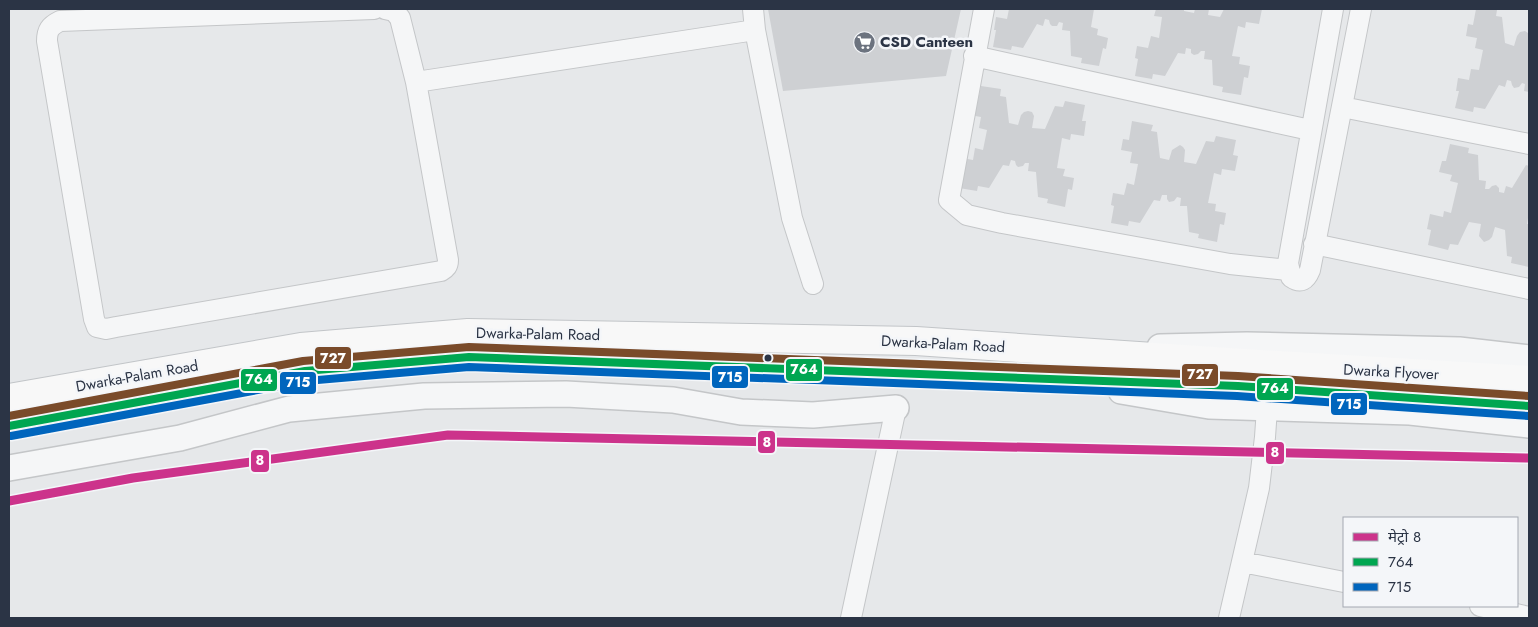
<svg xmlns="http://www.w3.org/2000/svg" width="1538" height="627" viewBox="0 0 1538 627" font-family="Jost,'Noto Sans Devanagari',sans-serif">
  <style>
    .building { fill: #ced0d3 }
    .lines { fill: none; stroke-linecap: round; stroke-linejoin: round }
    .minor-casing { stroke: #c4c6c8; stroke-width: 22 }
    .tertiary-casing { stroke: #c4c6c8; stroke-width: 28 }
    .primary-casing { stroke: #c2c5c8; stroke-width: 30 }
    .minor { stroke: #f5f6f7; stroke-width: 20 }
    .tertiary { stroke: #f5f6f7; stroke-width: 25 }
    .primary { stroke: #f8f8f8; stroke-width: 28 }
    .bus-1-casing { stroke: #f4f6f9; stroke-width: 11 }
    .bus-2-casing { stroke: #f4f6f9; stroke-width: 11 }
    .bus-3-casing { stroke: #f4f6f9; stroke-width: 11 }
    .bus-1 { stroke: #00a651; stroke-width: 8 }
    .bus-2 { stroke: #0065bd; stroke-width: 8 }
    .bus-3 { stroke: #7a4b2a; stroke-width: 8 }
    .metro-1-casing { stroke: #f4f6f9; stroke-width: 12 }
    .metro-1 { stroke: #cc338b; stroke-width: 9 }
    .bus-dot { fill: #2b3445; stroke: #f4f6f9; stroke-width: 2 }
    .labels { text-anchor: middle; stroke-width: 5; stroke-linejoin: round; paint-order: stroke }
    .poi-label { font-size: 15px; font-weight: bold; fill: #2b3445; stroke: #f4f6f9; text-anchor: start }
    .street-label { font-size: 15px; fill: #2b3445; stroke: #f4f6f9 }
    .line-badge { stroke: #f4f6f9; stroke-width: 2 }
    .badge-label { font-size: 14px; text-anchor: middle; font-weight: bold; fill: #fff }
  </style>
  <rect width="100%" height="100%" fill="#e6e8ea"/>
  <path class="building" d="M768,9h193l-15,67 -163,15z
    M1009,9h85l-3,18 7,2 -1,6 11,3 -2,11 -3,-1 -4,18 -18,-3 1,-5 -11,-2 -1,-25 -8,-1 1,-7 -4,-1 -2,4h-5l-2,-2 -1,-4 -4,-1 -2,7 -6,-2 -14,24 -11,-2 -1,4 -18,-3 3,-17h-2l2,-13 11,2z
    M1156,9h28v2l10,2 1,-4h14l-1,6 12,2 4,-8h38l-3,15 -13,-2 -1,6 -7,-2 -6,30 8,1 -1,7 11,2 -2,12 -4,-1 -3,18 -19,-3 1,-5 -10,-2 -1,-25 -8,-1 1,-8h-4l-3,3 -4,1 -3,-2v-4l-5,-1 -1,6 -7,-1 -13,23 -12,-2 -1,5 -17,-3 3,-17 -3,-1 2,-12 11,2 3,-12 8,2 3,-21 -8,-1z
    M1476,9l21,1 -1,6 6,1 3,26 9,3 3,-10 3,-4 5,-1 3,2 1,2v57l-5,-1 1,-7 -3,-1 -3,4 -5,1 -2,-3 -1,-4 -4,-1 -2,7 -6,-2 -14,24 -11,-2 -1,5 -18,-4 4,-17h-3l2,-13 11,2 2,-11 8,1 4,-20 -8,-2 2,-10 -11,-2 2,-12 5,1z
    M981,86l20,3 -1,7 6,1 3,26 9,2 3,-10 3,-3 4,-1 4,1 2,4 -2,12 13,1 10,-23 8,1 2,-6 20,4 -3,16h4l-2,15 -13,-2 -1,6 -8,-2 -5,30 8,1 -2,7 11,2 -2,12 -4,-1 -3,18 -18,-4 1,-4 -10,-2 -2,-25 -8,-1 1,-8h-4l-2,3 -5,1 -2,-2 -1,-4 -4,-1 -2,6 -6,-1 -14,23 -11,-2 -1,5 -18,-3 3,-30 11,2 2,-12 8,2 4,-20 -8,-2 2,-11 -11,-2 2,-11 5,1z
    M1132,121l21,4 -2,6 6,1 3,26 9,2 3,-10 8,-5 3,2 2,3 -1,12 12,2 10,-23 8,1 2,-6 20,4 -3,15 5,1 -3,15 -13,-2 -1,6 -7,-2 -6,30 8,1 -1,7 11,2 -2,12 -4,-1 -3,18 -19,-4 1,-4 -10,-2 -2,-26h-7l1,-8 -4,-1 -3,4 -5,1 -2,-3v-4h-5l-2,6 -6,-1 -14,23 -11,-2 -1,5 -17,-3 3,-17 -3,-1 2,-12 11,2 3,-12 7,2 4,-21 -8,-1 2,-11 -11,-2 2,-11 6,1z
    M1450,144l19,4 -1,5 10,2 1,25 7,1 -1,8h4l3,-3 4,-1 3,3v4l5,1 2,-7 6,2 14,-23 3,1v46l-2,12h2v43l-18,-4 1,-6 -5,-1 -2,-26 -10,-3 -3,10 -3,3 -5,2 -5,-6 2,-12 -12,-2 -11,23 -8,-1 -2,6 -20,-5 3,-15 -4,-1 3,-15 13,3 1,-6 7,2 7,-30 -8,-2 2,-6 -13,-3 3,-11h4z"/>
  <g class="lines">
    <defs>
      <path id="minor" d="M374,9l-314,12c-10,5 -13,9 -13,20l47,278 3,8 9,2 10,-2 325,-56c5,-3 7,-5 7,-11l-32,-178 339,-52
        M385,9l9,2 6,7 16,64
        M753,9l2,21 37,188 21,66
        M984,9l-35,191 18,15 35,8 228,41 58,6
        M1333,9l-45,254 3,14c10,7 15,3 19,-7l51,-261
        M974,56l336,74
        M1342,107l187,37
        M1314,244l215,45
        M1242,562l102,20
        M1480,606l49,11
        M851,618l45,-210
        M1229,618l30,-130 6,-51 2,-29"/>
      <path id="tertiary" d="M1160,347l87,-2 212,5 70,8
        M1121,391l88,15 201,6 119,13
        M9,468l171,-30 109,-29 135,-13 142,-2 107,6 68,12 72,3 83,-7"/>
      <path id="primary" d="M9,398l292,-51 167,-14 448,8 327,22 286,17
        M9,426l296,-55 164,-14 769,29 291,20"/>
    </defs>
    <use href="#minor" class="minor-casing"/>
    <use href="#tertiary" class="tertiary-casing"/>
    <use href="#primary" class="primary-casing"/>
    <use href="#minor" class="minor"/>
    <use href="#tertiary" class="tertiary"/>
    <use href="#primary" class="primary"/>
    <defs>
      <path id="bus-1" d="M9,426l296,-55 164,-14 769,29 291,20"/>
      <path id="bus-2" d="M11,436l295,-55 163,-14 768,29 291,20"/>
      <path id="bus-3" d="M9,416l294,-55 166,-14 769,29 291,20"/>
    </defs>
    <use href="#bus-1" class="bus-1-casing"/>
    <use href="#bus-2" class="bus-2-casing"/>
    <use href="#bus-3" class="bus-3-casing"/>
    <use href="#bus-1" class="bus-1"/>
    <use href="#bus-2" class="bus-2"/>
    <use href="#bus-3" class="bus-3"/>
    <defs>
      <path id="metro-1" d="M9,501l124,-23 315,-43 1081,23"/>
    </defs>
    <use href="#metro-1" class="metro-1-casing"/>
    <use href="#metro-1" class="metro-1"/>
  </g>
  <defs>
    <symbol id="supermarket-disc" viewBox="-11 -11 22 22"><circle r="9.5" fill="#6c737f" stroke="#f4f6f9"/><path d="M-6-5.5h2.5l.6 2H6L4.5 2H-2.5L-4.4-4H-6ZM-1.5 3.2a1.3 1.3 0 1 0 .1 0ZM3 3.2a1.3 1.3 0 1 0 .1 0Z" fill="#fff"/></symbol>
  </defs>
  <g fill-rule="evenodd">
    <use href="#supermarket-disc" x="852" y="30" width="25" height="25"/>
  </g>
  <circle class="bus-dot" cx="768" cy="358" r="4.5"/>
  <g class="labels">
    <g class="poi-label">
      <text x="880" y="47">CSD Canteen</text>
    </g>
    <g class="street-label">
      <text transform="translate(538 334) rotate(1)" y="5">Dwarka-Palam Road</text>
      <text transform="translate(943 344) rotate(3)" y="5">Dwarka-Palam Road</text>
      <text transform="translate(1391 372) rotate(3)" y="5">Dwarka Flyover</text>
      <text transform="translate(137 376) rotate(-10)" y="5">Dwarka-Palam Road</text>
    </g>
  </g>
  <g class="line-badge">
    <rect x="314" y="346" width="38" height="24" rx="5" fill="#7a4b2a"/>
    <rect x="785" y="358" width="38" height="24" rx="5" fill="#00a651"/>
    <rect x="1181" y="363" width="38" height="24" rx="5" fill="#7a4b2a"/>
    <rect x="711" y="365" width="38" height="24" rx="5" fill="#0065bd"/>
    <rect x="240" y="368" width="38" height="24" rx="5" fill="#00a651"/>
    <rect x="279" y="371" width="38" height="24" rx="5" fill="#0065bd"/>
    <rect x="1256" y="377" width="38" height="24" rx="5" fill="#00a651"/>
    <rect x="1330" y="392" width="38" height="24" rx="5" fill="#0065bd"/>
    <rect x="757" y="430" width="19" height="24" rx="5" fill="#cc338b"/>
    <rect x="1265" y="441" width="20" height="24" rx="5" fill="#cc338b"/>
    <rect x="250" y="449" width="20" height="24" rx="5" fill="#cc338b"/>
  </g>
  <g class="badge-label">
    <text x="333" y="363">727</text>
    <text x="804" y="374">764</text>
    <text x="1200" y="379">727</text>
    <text x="730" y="382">715</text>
    <text x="259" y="384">764</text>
    <text x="298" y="387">715</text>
    <text x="1275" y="393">764</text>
    <text x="1349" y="409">715</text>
    <text x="767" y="447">8</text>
    <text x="1275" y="457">8</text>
    <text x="260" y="465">8</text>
  </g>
  <rect width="1538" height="627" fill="none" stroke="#2b3445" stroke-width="20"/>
  <rect x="1343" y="517" width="175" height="90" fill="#f4f6f9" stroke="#a4a8b1"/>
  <rect x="1353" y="533" width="25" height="8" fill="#cc338b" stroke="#a4a8b1"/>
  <text x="1388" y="542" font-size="15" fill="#2b3445">मेट्रो 8</text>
  <rect x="1353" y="558" width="25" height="8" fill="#00a651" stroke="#a4a8b1"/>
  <text x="1388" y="567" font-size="15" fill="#2b3445">764</text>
  <rect x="1353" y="583" width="25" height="8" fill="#0065bd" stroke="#a4a8b1"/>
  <text x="1388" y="592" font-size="15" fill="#2b3445">715</text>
</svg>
